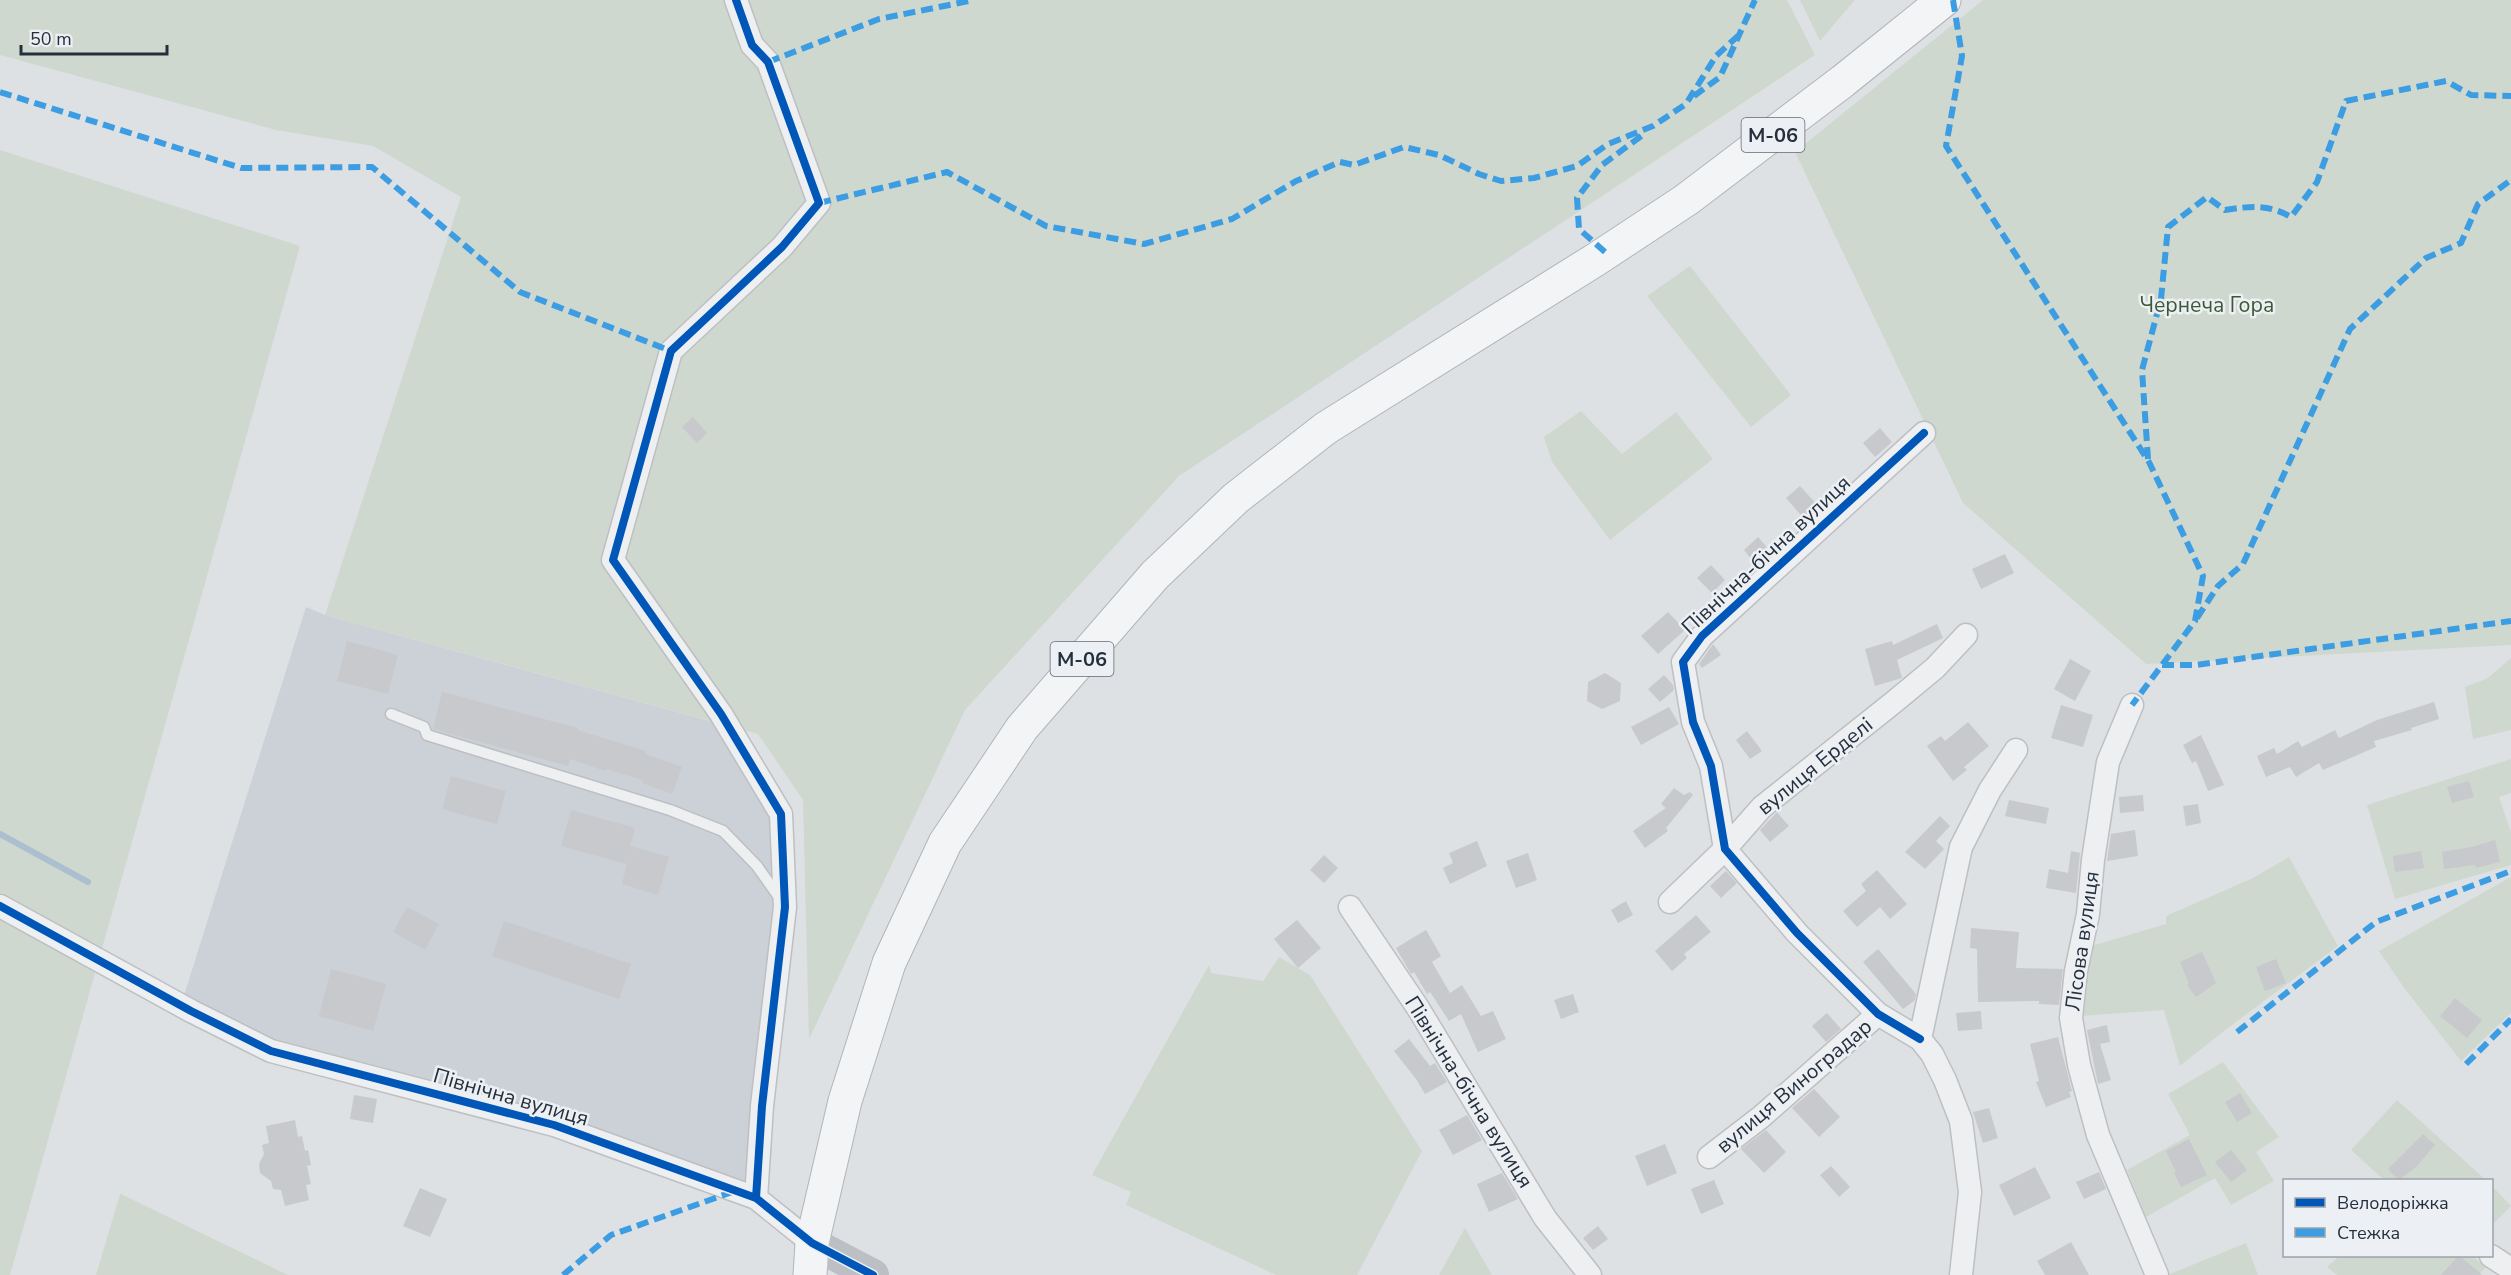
<svg xmlns="http://www.w3.org/2000/svg" width="2511" height="1275" viewBox="0 0 2511 1275" font-family="'Nunito Sans',sans-serif">
  <style>
    .built { fill: #ccd1d7 }
    .green { fill: #cfd8cf }
    .lines { fill: none; stroke-linecap: round; stroke-linejoin: round }
    .stream { stroke: #acbfd0; stroke-width: 6 }
    .building { fill: #c7c9cc }
    .lane-casing { stroke: #bdbfc2; stroke-width: 13 }
    .street-casing { stroke: #bdbfc2; stroke-width: 25 }
    .highway-casing { stroke: #b1b4b9; stroke-width: 35 }
    .lane { stroke: #eeeff1; stroke-width: 10 }
    .street { stroke: #eeeff1; stroke-width: 22 }
    .secondary { stroke: #bcc0c4; stroke-width: 32 }
    .highway { stroke: #f2f4f5; stroke-width: 33 }
    .quiet { stroke: #3c9de2; stroke-width: 6; stroke-dasharray: 12 6; stroke-linecap: butt }
    .cycleway-casing { stroke: #ecf0f4; stroke-width: 11 }
    .cycleway { stroke: #0057b8; stroke-width: 8 }
    .labels { text-anchor: middle; stroke-width: 5; stroke-linejoin: round; paint-order: stroke }
    .shield { fill: #ecf0f4; stroke: #616a73; stroke-width: 1.5 }
    .shield-label { font-size: 20px; font-weight: bold; fill: #26303c }
    .park-label { font-size: 21px; fill: #3c5834; stroke: #ecf0f4 }
    .street-label { font-size: 21px; fill: #26303c; stroke: #ecf0f4 }
  </style>
  <rect width="100%" height="100%" fill="#dee1e4"/>
  <path class="built" d="M306,607l19,8 403,111 53,88 -25,384 -485,-147 -90,-46z"/>
  <path class="green" d="M0,0h1787l28,55 -636,421 -214,234 -156,329 -6,-239 -45,-66 -433,-119 136,-418 -88,-51 -97,-16 -276,-75z
    M1800,0h55l-35,41z
    M1983,0h528v645l-365,19 -183,-161 -168,-351z
    M0,150l300,96 -290,1029h-10z
    M1690,266l101,129 -40,32 -104,-131z
    M1581,411l41,43 54,-42 37,47 -103,81 -58,-78 -8,-25z
    M2511,658v72l-38,9 -8,-52 23,-9z
    M2511,759v34l-12,4 12,35v33l-116,34 -28,-94z
    M2289,857l49,89c-53,40 -107,78 -158,120l-16,-56 -84,6 8,-69 78,-23v-8l87,-38z
    M2511,877v136l-50,48 -59,-76 -23,-34z
    M1279,957l31,18 112,176 -65,124h-81l-150,-70 5,-13 -39,-17 117,-210 2,8 52,8z
    M2223,1062l56,75 -23,15 18,29 -43,24 -16,-27 -69,39 -19,-47 63,-35 -22,-41z
    M2397,1100l89,80h-102l-33,-30z
    M2492,1186l19,20 -19,19z
    M120,1194h1l167,81h-192z
    M1465,1228l27,47h-53z
    M2246,1243l12,32h-88v-1z
    M2339,1256h133l14,11 -7,8h-142l-10,-8z"/>
  <g class="lines">
    <path class="stream" d="M0,834l88,48"/>
  </g>
  <path class="building" d="M693,417l14,16 -10,10 -15,-16z
    M1880,428l12,14 -17,15 -12,-14z
    M1800,486l20,22 -14,13 -20,-23z
    M1758,537l13,15 -15,13 -12,-15z
    M2005,554l9,19 -33,16 -9,-20z
    M1711,565l14,15 -13,13 -15,-15z
    M1668,612l17,18 -27,24 -17,-18z
    M1937,624l6,14 -46,22 5,18 -27,8 -10,-37 27,-8 1,4z
    M347,641l51,14 -10,39 -51,-13z
    M1713,644l8,11 -19,13 -3,-4z
    M2070,659l21,12 -16,30 -21,-12z
    M1605,673l16,10 -1,18 -18,8 -15,-8 1,-19z
    M1664,675l9,10 1,5 -14,12 -12,-13z
    M442,692l136,36 -1,2 69,21 -1,3 37,13 -10,27 -30,-11 1,-3 -37,-11 -1,2 -35,-12 -2,7 -135,-37z
    M2434,702l5,17 -28,9 1,2 -38,11 2,6 -53,23 -4,-7 -23,14 -6,-10 -24,10 -9,-21 17,-8 3,6 21,-13 4,6 33,-17 4,8 38,-18z
    M2061,705l32,10 -10,32 -32,-9z
    M1669,707l10,17 -38,21 -10,-18z
    M1968,722l21,24 -25,21 3,3 -14,11 -26,-35 14,-10 4,5z
    M1747,731l15,20 -12,8 -14,-19z
    M2201,735l23,50 -16,6 -12,-30 -4,2 -9,-18z
    M451,776l55,15 -9,33 -55,-15z
    M2469,781l5,16 -22,6 -5,-16z
    M1674,788l10,7 6,-3 3,3 -27,33 2,3 -23,17 -12,-17 33,-23 -5,-4z
    M2143,795l1,16 -24,2 -1,-16z
    M2009,800l40,8 -3,16 -41,-8z
    M2198,804l3,19 -15,3 -3,-20z
    M571,810l64,18 -5,18 39,11 -11,38 -36,-11 5,-20 -66,-18z
    M1777,812l12,14 -19,16 -10,-12z
    M1940,816l10,10 -14,15 8,8 -19,20 -20,-17z
    M2135,830l3,26 -31,5 4,-27z
    M2495,840l5,22 -24,6 -1,-3 -31,4 -2,-17 30,-5z
    M1477,841l10,25 -37,18 -7,-16 10,-5 -4,-10z
    M2071,851l9,2 -4,40 -30,-5 3,-19 19,4z
    M2421,851l3,17 -29,4 -2,-16z
    M1528,853l9,27 -21,8 -10,-27z
    M1324,855l14,13 -14,15 -14,-13z
    M1877,870l30,34 -17,15 -10,-12 -23,20 -14,-16 23,-20 -5,-7z
    M1726,871l11,12 -16,15 -11,-12z
    M1626,901l7,14 -15,8 -7,-13z
    M407,907l32,17 -14,26 -32,-18z
    M1696,915l15,17 -27,22 3,4 -15,13 -17,-20z
    M1297,920l24,28 -23,20 -24,-29z
    M504,921l127,43 -12,35 -127,-43z
    M1971,928l48,4 -3,36 47,1 -4,36 -20,-1v-3l-61,1 -1,-53 -7,-1z
    M1426,930l15,26 -9,6 18,31 12,-8 19,31 12,-5 13,28 -28,13 -17,-38 -12,7 -19,-29 -3,2 -13,-22 -3,2 -15,-26z
    M1878,949l38,45 -1,6 -12,9 -40,-47z
    M2202,952l14,31 -20,14 -9,-12 2,-1 -9,-22z
    M2276,959l10,24 -21,8 -9,-24z
    M331,969l55,15 -13,47 -54,-15z
    M1573,994l6,18 -18,7 -7,-19z
    M2455,998l27,22 -15,18 -27,-22z
    M1981,1011l1,18 -24,2 -2,-18z
    M1827,1013l14,16 -15,13 -14,-16z
    M2107,1025l3,17 -10,2 11,36 -13,4 -11,-54z
    M2058,1037l14,54 -3,1 2,5 -25,10 -10,-25 3,-1 -9,-37z
    M1409,1039l21,27 5,-3 12,19 -22,12 -9,-15 -22,-28z
    M1814,1089l26,28 -21,20 -27,-29z
    M2240,1093l12,20 -15,9 -12,-20z
    M354,1095l23,4 -4,24 -23,-4z
    M1989,1108l9,30 -15,5 -10,-31z
    M1467,1115l15,25 -29,15 -14,-25z
    M295,1120l3,17 4,-1 3,15 3,-1 3,15 -4,1 4,18 -5,1 3,15 -24,6 -4,-16 -8,-1 -2,-8 -11,-8 -1,-9 5,-10 -2,-9 7,-2 -3,-17z
    M1766,1130l20,22 -22,21 -23,-24z
    M2423,1134l12,11 -19,22 -17,13 -11,-11z
    M2189,1139l18,36 -26,12 -7,-14 2,-1 -10,-21z
    M1665,1144l12,29 -30,13 -12,-30z
    M2231,1150l16,20 -16,12 -16,-20z
    M1831,1166l19,21 -11,10 -19,-22z
    M2035,1167l16,31 -37,18 -15,-31z
    M2099,1172l7,17 -22,10 -8,-17z
    M1502,1173l16,26 -29,13 -12,-28z
    M1714,1180l10,24 -23,10 -10,-25z
    M420,1188l27,11 -17,38 -27,-11z
    M1598,1226l10,13 -15,11 -10,-12z
    M2071,1242l18,33h-44l-8,-14z
    M2458,1256h2l22,19h-41z"/>
  <g class="lines">
    <defs>
      <path id="lane" d="M391,714l33,13 3,8 243,75 53,21 34,35 24,34"/>
      <path id="street" d="M736,0l16,45 16,17 51,141 -37,44 -111,104 -58,209 108,154 60,100 4,93 -23,199 -6,92
        M2132,705l-24,57 -15,98 -5,54 -12,57 -5,47 8,47 19,70 59,140
        M1670,902l55,-53 37,-42 132,-105 41,-34 31,-33
        M0,906l191,105 80,40 283,74 202,73 56,45
        M1350,907l68,101 127,210 45,57
        M1920,1039l-42,-25 -81,-81 -72,-84 -14,-83 -18,-44 -10,-60 19,-26 222,-203
        M1709,1157l52,-40 117,-103
        M2491,1256l20,13
        M1961,1275l9,-83 -9,-71 -16,-41 -13,-26 -12,-15 41,-192 29,-57 26,-40"/>
      <path id="highway" d="M810,1275l2,-32 33,-142 44,-138 56,-120 77,-115 133,-153 81,-77 90,-70 269,-168 91,-60 157,-119 101,-81"/>
    </defs>
    <use href="#lane" class="lane-casing"/>
    <use href="#street" class="street-casing"/>
    <use href="#highway" class="highway-casing"/>
    <use href="#lane" class="lane"/>
    <use href="#street" class="street"/>
    <path class="secondary" d="M812,1243l61,32"/>
    <use href="#highway" class="highway"/>
    <path class="quiet" d="M1953,0l9,56 -16,90 203,316 54,114 -8,45 -63,84
      M768,62l111,-43 95,-19
      M0,92l241,76 131,-1 148,125 151,59
      M1694,96l26,-19 35,-77
      M819,203l128,-31 99,54 98,18 88,-25 64,-38 44,-19 14,3 50,-18 35,8 40,19 22,7 33,-3 43,-12 31,-22 45,-18 33,-22 30,-48 23,-21
      M1605,252l-26,-23 -2,-31 25,-33 42,-31
      M2148,459l-6,-89 19,-71 7,-72 39,-30 18,13c26,-4 43,-6 66,7l26,-35 29,-81 100,-20 25,14 40,1
      M2197,618l21,-32 25,-22 107,-235 76,-71 35,-15 17,-39 33,-24
      M2162,665h34l315,-44
      M2237,1032l139,-110 135,-51
      M2466,1064l45,-45
      M563,1275l48,-40 124,-44"/>
    <defs>
      <path id="cycleway" d="M736,0l16,45 16,17 51,141 -37,44 -111,104 -58,209 108,154 60,100 4,93 -23,199 -6,92
        M0,906l191,105 80,40 283,74 202,73 56,45 61,32
        M1920,1039l-42,-25 -81,-81 -72,-84 -14,-83 -18,-44 -10,-60 19,-26 222,-203"/>
    </defs>
    <use href="#cycleway" class="cycleway-casing"/>
    <use href="#cycleway" class="cycleway"/>
  </g>
  <g class="labels">
    <g class="shield">
      <rect x="1741.5" y="118" width="63" height="34" rx="4.5"/>
      <rect x="1050.5" y="642" width="63" height="34" rx="4.5"/>
    </g>
    <g class="shield-label">
      <text x="1773" y="142">М-06</text>
      <text x="1082" y="666">М-06</text>
    </g>
    <g class="park-label">
      <text x="2207" y="312">Чернеча Гора</text>
    </g>
    <g class="street-label">
      <text transform="translate(1766 555) rotate(-43)" y="7">Північна-бічна вулиця</text>
      <text transform="translate(1815 766) rotate(-39)" y="7">вулиця Ерделі</text>
      <text transform="translate(2082 941) rotate(-82)" y="7">Лісова вулиця</text>
      <text transform="translate(1794 1086) rotate(-40)" y="7">вулиця Виноградар</text>
      <text transform="translate(1469 1092) rotate(58)" y="7">Північна-бічна вулиця</text>
      <text transform="translate(511 1097) rotate(16)" y="7">Північна вулиця</text>
    </g>
  </g>
  <rect x="2283" y="1179" width="210" height="78" fill="#ecf0f4" stroke="#9da3aa" stroke-width="1.5"/>
  <rect x="2295" y="1198" width="30" height="9" fill="#0057b8" stroke="#9da3aa" stroke-width="1.5"/>
  <text x="2337" y="1209" font-size="18" fill="#26303c">Велодоріжка</text>
  <rect x="2295" y="1228" width="30" height="9" fill="#3c9de2" stroke="#9da3aa" stroke-width="1.5"/>
  <text x="2337" y="1239" font-size="18" fill="#26303c">Стежка</text>
  <path d="M21 45v9h146v-9" fill="none" stroke="#26303c" stroke-width="3"/>
  <text x="30" y="45" font-size="18" fill="#26303c" stroke="#ecf0f4" stroke-width="4.5" paint-order="stroke">50 m</text>
</svg>
